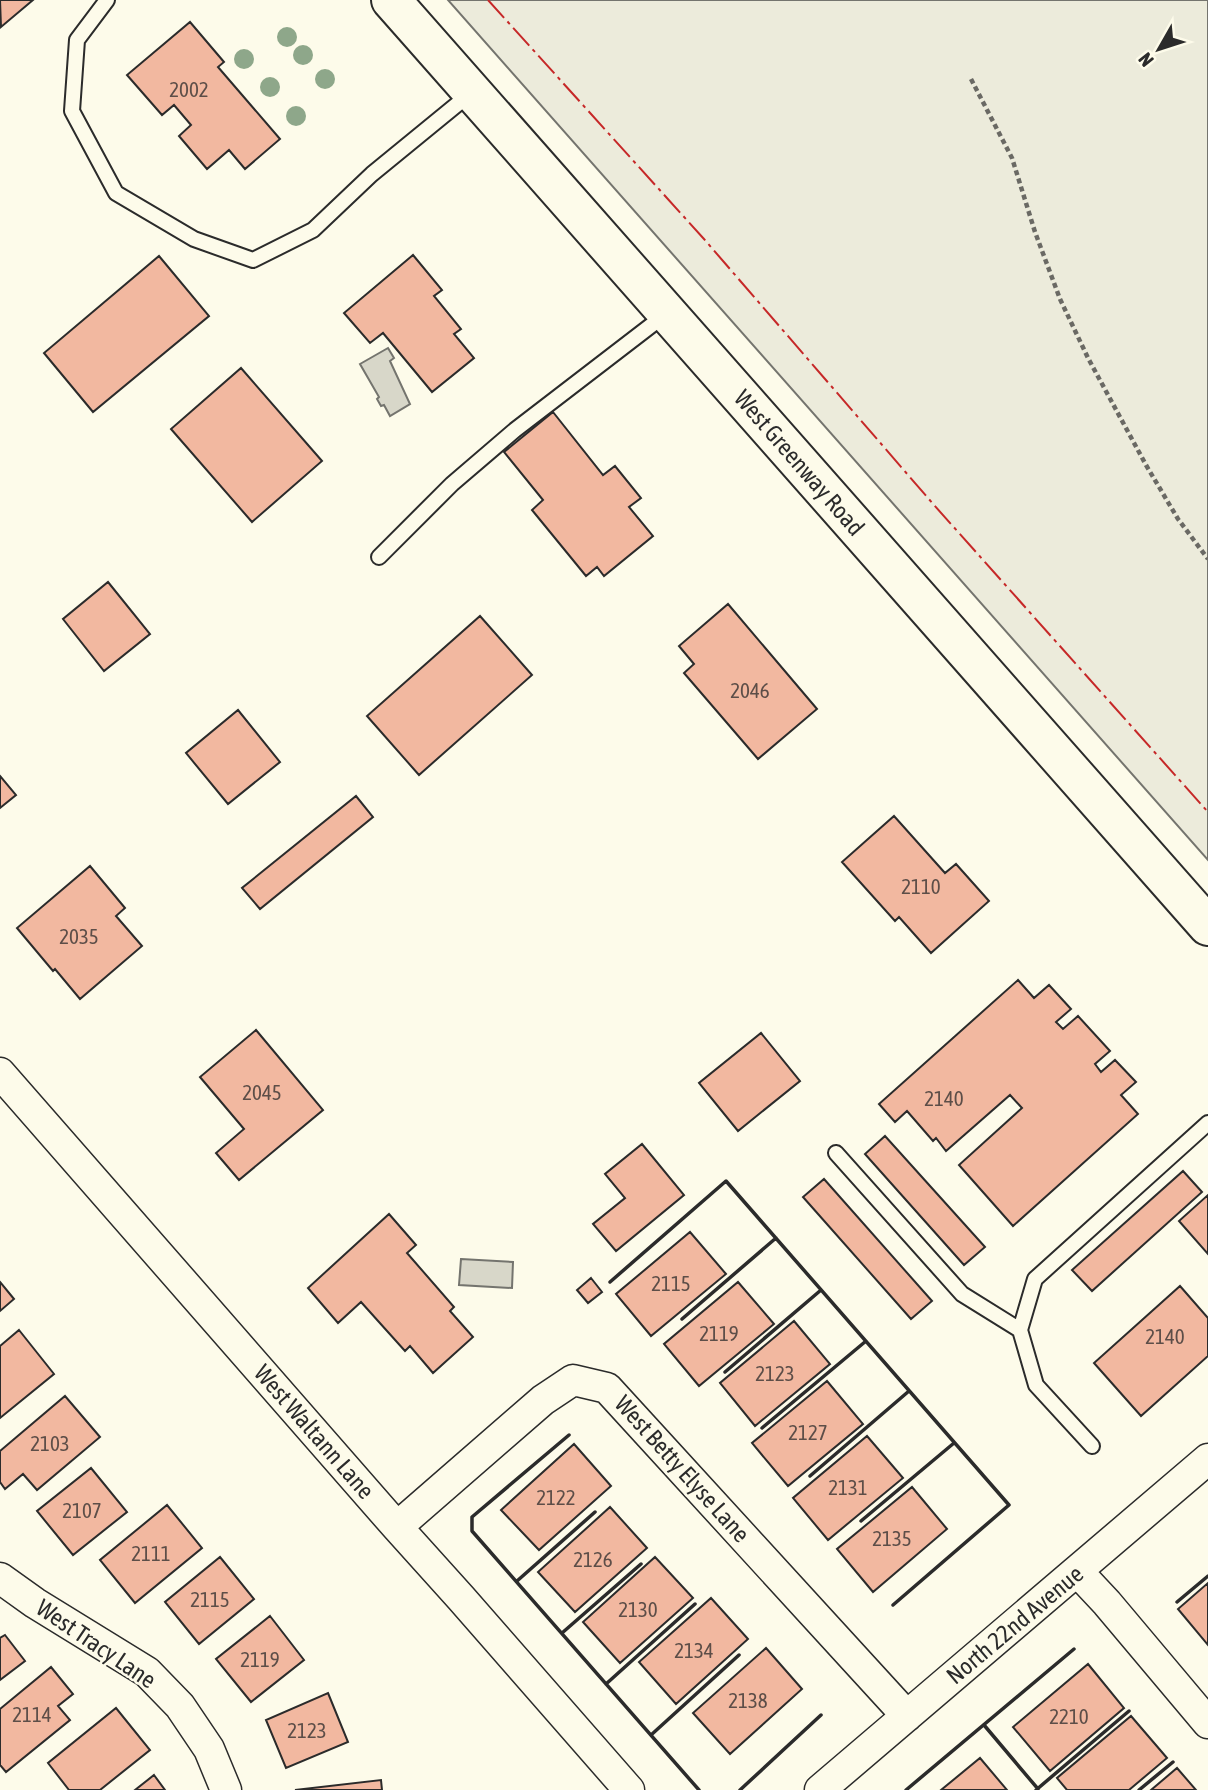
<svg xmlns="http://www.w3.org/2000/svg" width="1208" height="1790" viewBox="0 0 1208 1790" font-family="'Asap Condensed',sans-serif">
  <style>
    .green { fill: #ecebdb; stroke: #74746e; stroke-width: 2 }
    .water { fill: #d8d7c9; stroke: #74746e; stroke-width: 2 }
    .building { fill: #f2b8a0; stroke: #2b2b2b; stroke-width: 2 }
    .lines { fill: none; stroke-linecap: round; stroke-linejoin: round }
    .service-casing { stroke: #2b2b2b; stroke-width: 18 }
    .minor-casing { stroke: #2b2b2b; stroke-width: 33 }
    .secondary-casing { stroke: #2b2b2b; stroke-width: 42 }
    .path { stroke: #6a6964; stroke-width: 4.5; stroke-dasharray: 5 3.5; stroke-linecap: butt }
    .service { stroke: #fdfbea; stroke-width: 14 }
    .minor { stroke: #fdfbea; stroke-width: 30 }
    .secondary { stroke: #fdfbea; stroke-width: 38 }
    .wall { stroke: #2b2b2b; stroke-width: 3.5 }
    .power { stroke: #c62828; stroke-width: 2; stroke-dasharray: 24 5 3.5 5; stroke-linecap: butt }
    .tree { fill: #8ea78a }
    .labels { text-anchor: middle; stroke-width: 5; stroke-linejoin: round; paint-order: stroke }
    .number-label { font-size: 21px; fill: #5d4e48 }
    .street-label { font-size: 24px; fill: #2b2b2b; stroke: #fdfbea }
  </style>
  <rect width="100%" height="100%" fill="#fdfbea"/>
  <path class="green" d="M448,0h760v860z"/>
  <path class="water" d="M388,348l6,10 -4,3 20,43 -20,12 -6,-11 -3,1 -4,-7 2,-2 -19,-33z
    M461,1259l52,3 -1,26 -53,-3z"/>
  <path class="building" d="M0,0h33l-32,27z
    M190,22l34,40 -6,5 62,72 -35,30 -16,-19 -22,19 -28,-33 12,-11 -17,-20 -12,10 -35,-40z
    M413,255l29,35 -8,6 27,33 -7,5 20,24 -42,34 -49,-59 -13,10 -26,-30z
    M159,256l50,60 -116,96 -49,-59z
    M241,368l81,93 -70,61 -81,-93z
    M553,412l50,63 12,-9 26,32 -12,9 24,29 -49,40 -7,-9 -11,9 -54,-66 11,-10 -39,-48z
    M108,582l42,52 -46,37 -41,-52z
    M728,604l89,105 -59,50 -74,-86 10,-9 -15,-18z
    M480,616l52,59 -113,100 -52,-59z
    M238,710l42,52 -52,42 -42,-51z
    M0,776l16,19 -16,13z
    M356,796l17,21 -113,92 -18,-21z
    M894,816l51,57 11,-9 33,37 -58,52 -32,-36 -4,4 -53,-59z
    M90,866l35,42 -9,8 26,30 -62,53 -25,-30 -2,2 -36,-43z
    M1018,980l16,18 15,-13 22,24 -15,13 7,7 15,-13 32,35 -15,13 6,8 14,-12 21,22 -15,13 17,19 -125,112 -54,-61 63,-57 -12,-13 -64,56 -10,-13 -3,3 -26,-30 -12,11 -16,-18z
    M256,1030l67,80 -84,70 -23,-27 28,-24 -44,-52z
    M761,1033l39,48 -62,50 -39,-48z
    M885,1136l100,111 -21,18 -99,-111z
    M642,1144l42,51 -68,56 -23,-27 32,-26 -20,-24z
    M1183,1171l19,21 -110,99 -20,-21z
    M824,1179l108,122 -21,18 -108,-122z
    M1208,1195v59l-29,-33z
    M389,1214l27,31 -9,8 47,54 -4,4 23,26 -40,36 -23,-27 -5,5 -44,-49 -23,21 -30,-35z
    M690,1232l36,42 -75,62 -35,-42z
    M591,1278l11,14 -14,11 -11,-13z
    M0,1282l14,17 -14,12z
    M738,1282l36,42 -75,62 -35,-42z
    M1180,1286l28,32v38l-67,60 -47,-53z
    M794,1321l36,43 -75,62 -35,-43z
    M19,1330l35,44 -54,44v-72z
    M827,1381l36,43 -75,62 -36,-43z
    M65,1396l35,41 -63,53 -14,-16 -18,15 -5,-7v-31z
    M867,1436l36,42 -75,62 -35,-42z
    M574,1444l37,42 -72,64 -38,-40z
    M91,1468l36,44 -54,43 -36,-44z
    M912,1487l35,42 -74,63 -36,-43z
    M167,1505l35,43 -67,55 -35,-43z
    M610,1507l37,41 -72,64 -37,-40z
    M220,1557l34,42 -55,45 -34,-42z
    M655,1557l38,41 -73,65 -37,-41z
    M1208,1583v62l-30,-36z
    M711,1598l37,41 -72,65 -37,-42z
    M270,1616l34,44 -53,42 -35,-43z
    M5,1635l20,26 -25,19v-42z
    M766,1648l36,41 -72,65 -37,-41z
    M1088,1664l36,44 -74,63 -37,-44z
    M51,1667l22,27 -15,12 12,14 -64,52 -6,-7v-56z
    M328,1693l20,49 -62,26 -20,-48z
    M116,1708l34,42 -50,40h-31l-21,-27z
    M1131,1716l36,42 -38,32h-62l-10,-12z
    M980,1758l27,32h-66z
    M1177,1768l19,22h-45z
    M154,1775l11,15h-30z
    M381,1780l1,10h-87z"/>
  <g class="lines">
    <defs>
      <path id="service" d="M107,0l-30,40 -5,71 44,82 78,46 59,21 60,-30 59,-56 99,-81
        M379,557l73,-73 63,-54 151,-116
        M836,1153l126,141 58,36 15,-51 173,-156
        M1020,1330l16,55 56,61"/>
      <path id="minor" d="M0,1073l397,454 64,71 168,192
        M397,1527l146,-127 30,-20 34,8 300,328
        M1078,1572l29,31 101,120
        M0,1578l35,25 112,69 33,34 29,43 17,41
        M820,1790l388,-331"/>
      <path id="secondary" d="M391,0l817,926"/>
    </defs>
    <use href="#service" class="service-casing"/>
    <use href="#minor" class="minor-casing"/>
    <use href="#secondary" class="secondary-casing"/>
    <path class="path" d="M971,79l41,79 23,74 25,67 28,59 58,107 32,54 30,40"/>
    <use href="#service" class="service"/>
    <use href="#minor" class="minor"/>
    <use href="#secondary" class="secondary"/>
    <path class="wall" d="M610,1282l116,-101 283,324 -116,100
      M682,1319l94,-81
      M725,1372l96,-82
      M762,1428l104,-87
      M569,1435l-97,82v14l227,259
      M810,1476l99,-85
      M861,1521l93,-78
      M517,1581l78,-69
      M1177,1602l31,-26
      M562,1633l79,-69
      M606,1684l89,-80
      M984,1725l54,64
      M651,1735l88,-80
      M740,1790l81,-75
      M906,1790l168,-141
      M1036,1790l93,-79
      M1139,1790l34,-28"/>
    <path class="power" d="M488,0l216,239 230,266 274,307"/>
  </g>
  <g class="tree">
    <circle cx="287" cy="37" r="10"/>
    <circle cx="303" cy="55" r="10"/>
    <circle cx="244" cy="59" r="10"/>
    <circle cx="325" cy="79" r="10"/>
    <circle cx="270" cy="87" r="10"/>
    <circle cx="296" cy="116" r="10"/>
  </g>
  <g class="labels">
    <g class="number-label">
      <text x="189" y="97">2002</text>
      <text x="750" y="698">2046</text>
      <text x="921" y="894">2110</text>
      <text x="79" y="944">2035</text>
      <text x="262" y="1100">2045</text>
      <text x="944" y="1106">2140</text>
      <text x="671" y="1291">2115</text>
      <text x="719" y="1341">2119</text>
      <text x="1165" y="1344">2140</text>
      <text x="775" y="1381">2123</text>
      <text x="808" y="1440">2127</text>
      <text x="50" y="1451">2103</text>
      <text x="848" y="1495">2131</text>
      <text x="556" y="1505">2122</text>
      <text x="82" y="1518">2107</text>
      <text x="892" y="1546">2135</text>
      <text x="151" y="1561">2111</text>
      <text x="593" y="1567">2126</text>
      <text x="210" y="1607">2115</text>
      <text x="638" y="1617">2130</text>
      <text x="694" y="1658">2134</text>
      <text x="260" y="1667">2119</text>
      <text x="748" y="1708">2138</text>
      <text x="32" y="1722">2114</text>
      <text x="1069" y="1724">2210</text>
      <text x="307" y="1738">2123</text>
    </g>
    <g class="street-label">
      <text transform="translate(799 463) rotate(49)" y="8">West Greenway Road</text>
      <text transform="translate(314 1432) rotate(49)" y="8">West Waltann Lane</text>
      <text transform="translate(682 1469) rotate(48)" y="8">West Betty Elyse Lane</text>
      <text transform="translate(1015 1625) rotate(-40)" y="8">North 22nd Avenue</text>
      <text transform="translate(96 1644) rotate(34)" y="8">West Tracy Lane</text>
    </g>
  </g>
  <g transform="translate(1159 49) rotate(231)" stroke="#fdfbea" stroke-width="5" paint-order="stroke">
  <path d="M0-5L12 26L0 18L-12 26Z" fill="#2b2b2b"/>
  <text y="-10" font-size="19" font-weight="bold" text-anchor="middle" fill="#2b2b2b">N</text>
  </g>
</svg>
